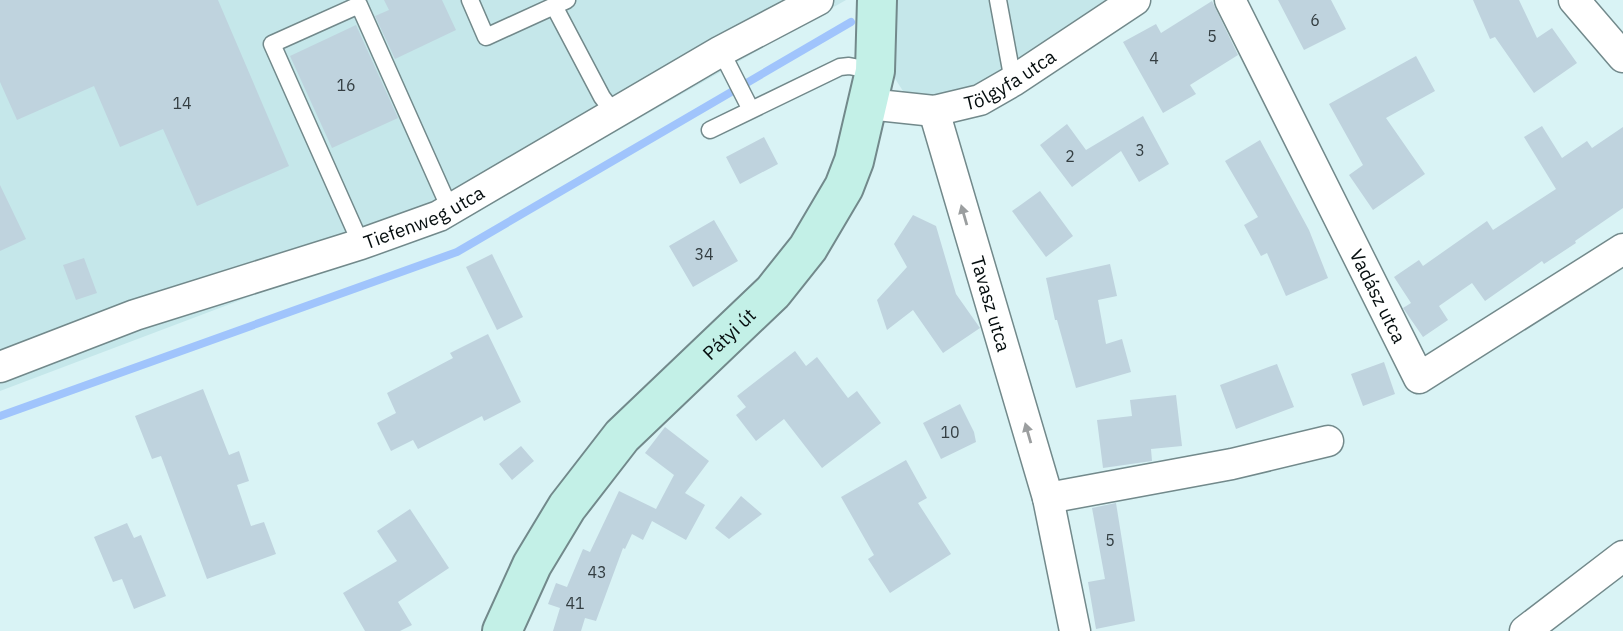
<svg xmlns="http://www.w3.org/2000/svg" width="1623" height="631" viewBox="0 0 1623 631" font-family="'IBM Plex Sans',sans-serif">
  <style>
    .built { fill: #c5e7ea }
    .lines { fill: none; stroke-linecap: round; stroke-linejoin: round }
    .stream { stroke: #a0c4fc; stroke-width: 8 }
    .building { fill: #bfd3de }
    .lane-casing { stroke: #72898b; stroke-width: 19 }
    .street-casing { stroke: #72898b; stroke-width: 33 }
    .secondary-casing { stroke: #72898b; stroke-width: 42 }
    .lane { stroke: #fff; stroke-width: 16 }
    .street { stroke: #fff; stroke-width: 30 }
    .secondary { stroke: #c3f0e7; stroke-width: 38 }
    .oneway { fill: #9b9e9f }
    .labels { text-anchor: middle; stroke-width: 5; stroke-linejoin: round; paint-order: stroke }
    .number-label { font-size: 16px; fill: #343e42 }
    .street-label { font-size: 19px; fill: #050d0e; stroke: #fff }
  </style>
  <rect width="100%" height="100%" fill="#d9f3f5"/>
  <path class="built" d="M0,0h846l-365,209 -481,182z
    M896,0h213l-142,92 -35,8 -21,-4 -8,-5 -9,-14z"/>
  <g class="lines">
    <path class="stream" d="M0,416l457,-164 394,-230"/>
  </g>
  <path class="building" d="M0,0h218l71,166 -92,40 -34,-77 -43,18 -26,-61 -77,34 -17,-38z
    M384,0h58l14,30 -61,29 -20,-43 14,-6z
    M1278,0h53l15,29 -42,21z
    M1473,0h46l18,38 15,-10 25,35 -43,30 -39,-56 -5,2z
    M1212,1l26,54 -48,30 6,9 -33,19 -40,-71 33,-18 5,9z
    M356,25l42,93 -66,30 -42,-92z
    M1416,56l19,35 -49,27 39,56 -52,36 -24,-35 14,-10 -34,-61z
    M1143,116l26,48 -30,18 -18,-31 -49,36 -32,-42 27,-21 19,26z
    M1542,126l20,32 25,-17 5,7 31,-21v81l-48,33 1,2 -32,21 -2,-3 -57,40 -13,-18 -33,23 9,14 -25,17 -20,-29 8,-5 -17,-26 25,-17 4,6 64,-45 6,9 63,-41 -32,-52z
    M764,137l14,27 -38,20 -14,-27z
    M1260,140l49,90 19,48 -42,18 -19,-43 -6,3 -17,-31 14,-8 -33,-56z
    M0,185l26,54 -26,12z
    M1040,191l33,45 -27,21 -34,-46z
    M913,215l23,11 20,68 24,34 -37,25 -30,-43 -26,20 -10,-30 30,-33 -13,-23z
    M714,220l24,41 -45,26 -24,-41z
    M492,254l31,63 -26,13 -31,-63z
    M84,258l13,35 -21,7 -13,-35z
    M1110,264l7,32 -19,4 8,44 16,-5 9,33 -55,16 -19,-68h-2l-9,-42z
    M488,334l33,68 -37,19 -2,-5 -64,33 -5,-9 -22,11 -14,-28 19,-10 -9,-20 66,-35 -3,-5z
    M795,351l11,15 11,-9 31,41 9,-7 24,32 -59,45 -38,-49 -28,22 -20,-26 10,-8 -9,-11z
    M1384,362l11,32 -32,12 -12,-32z
    M1277,364l17,43 -58,22 -16,-44z
    M203,389l26,66 10,-4 10,30 -12,4 14,41 13,-4 12,32 -69,25 -46,-123 -9,3 -17,-43z
    M1176,395l6,51 -31,3 1,12 -49,7 -6,-48 35,-4 -2,-16z
    M960,404l14,28 2,10 -35,17 -18,-36z
    M665,427l44,34 -24,32 20,12 -19,35 -34,-19 -9,19 -11,-6 -7,15 -2,-1 -27,73 -11,-3 -4,13h-28l7,-23 -12,-4 8,-21 11,4 16,-38 7,3 29,-61 37,18 18,-34 -29,-22z
    M521,446l13,15 -22,19 -13,-16z
    M906,460l21,38 -9,5 33,51 -61,39 -22,-34 6,-4 -33,-58z
    M741,496l21,18 -33,25 -14,-11z
    M1116,503l19,118 -39,8 -8,-47 17,-3 -13,-71z
    M410,509l39,59 -51,34 14,23 -12,6h-35l-22,-38 54,-32 -20,-30z
    M127,523l7,15 7,-3 25,61 -32,13 -12,-30 -9,3 -19,-45z"/>
  <g class="lines">
    <defs>
      <path id="lane" d="M470,0l16,37 68,-31
        M567,0l-13,6 48,91 12,16
        M998,0l15,81
        M721,51l30,59
        M710,130l130,-63 9,-1 26,5
        M361,244l-89,-200 87,-39 91,204"/>
      <g id="street">
        <path id="s1" d="M1230,0l189,378 204,-129"/>
        <path d="M1574,0l49,57"/>
        <path id="s2" d="M868,104l66,7 46,-11 33,-19 122,-81"/>
        <path id="s3" d="M934,111l114,387 27,133"/>
        <path id="s4" d="M0,367l135,-52 226,-71 78,-28 282,-165 97,-51"/>
        <path d="M1048,498l184,-34 96,-23"/>
        <path d="M1525,631l98,-75"/>
      </g>
      <g id="secondary">
        <path id="s5" d="M502,631l30,-66 35,-58 55,-71 151,-144 35,-44 36,-61 10,-26 21,-90 2,-71"/>
      </g>
    </defs>
    <use href="#lane" class="lane-casing"/>
    <use href="#street" class="street-casing"/>
    <use href="#secondary" class="secondary-casing"/>
    <use href="#lane" class="lane"/>
    <use href="#street" class="street"/>
    <use href="#secondary" class="secondary"/>
  </g>
  <defs><path id="oneway-solid" d="M-6-.8H1V-3.2L6.5 0L1 3.2V.8H-6Z" transform="scale(1.75)"/></defs>
  <g class="oneway">
    <use href="#oneway-solid" transform="translate(964 215) rotate(-106)"/>
    <use href="#oneway-solid" transform="translate(1028 433) rotate(-106)"/>
  </g>
  <g class="labels">
    <g class="number-label">
      <text x="1315" y="26">6</text>
      <text x="1212" y="42">5</text>
      <text x="1154" y="64">4</text>
      <text x="346" y="91">16</text>
      <text x="182" y="109">14</text>
      <text x="1140" y="156">3</text>
      <text x="1070" y="162">2</text>
      <text x="704" y="260">34</text>
      <text x="950" y="438">10</text>
      <text x="1110" y="546">5</text>
      <text x="597" y="578">43</text>
      <text x="575" y="609">41</text>
    </g>
    <g class="street-label">
      <text dy="7" stroke="none"><textPath href="#s2" startOffset="149">Tölgyfa utca</textPath></text>
      <text dy="7" stroke="none"><textPath href="#s4" startOffset="450">Tiefenweg utca</textPath></text>
      <text dy="7" stroke="none"><textPath href="#s1" startOffset="331">Vadász utca</textPath></text>
      <text dy="7" stroke="none"><textPath href="#s3" startOffset="201">Tavasz utca</textPath></text>
      <text dy="7" stroke="none"><textPath href="#s5" startOffset="378">Pátyi út</textPath></text>
    </g>
  </g>
</svg>
